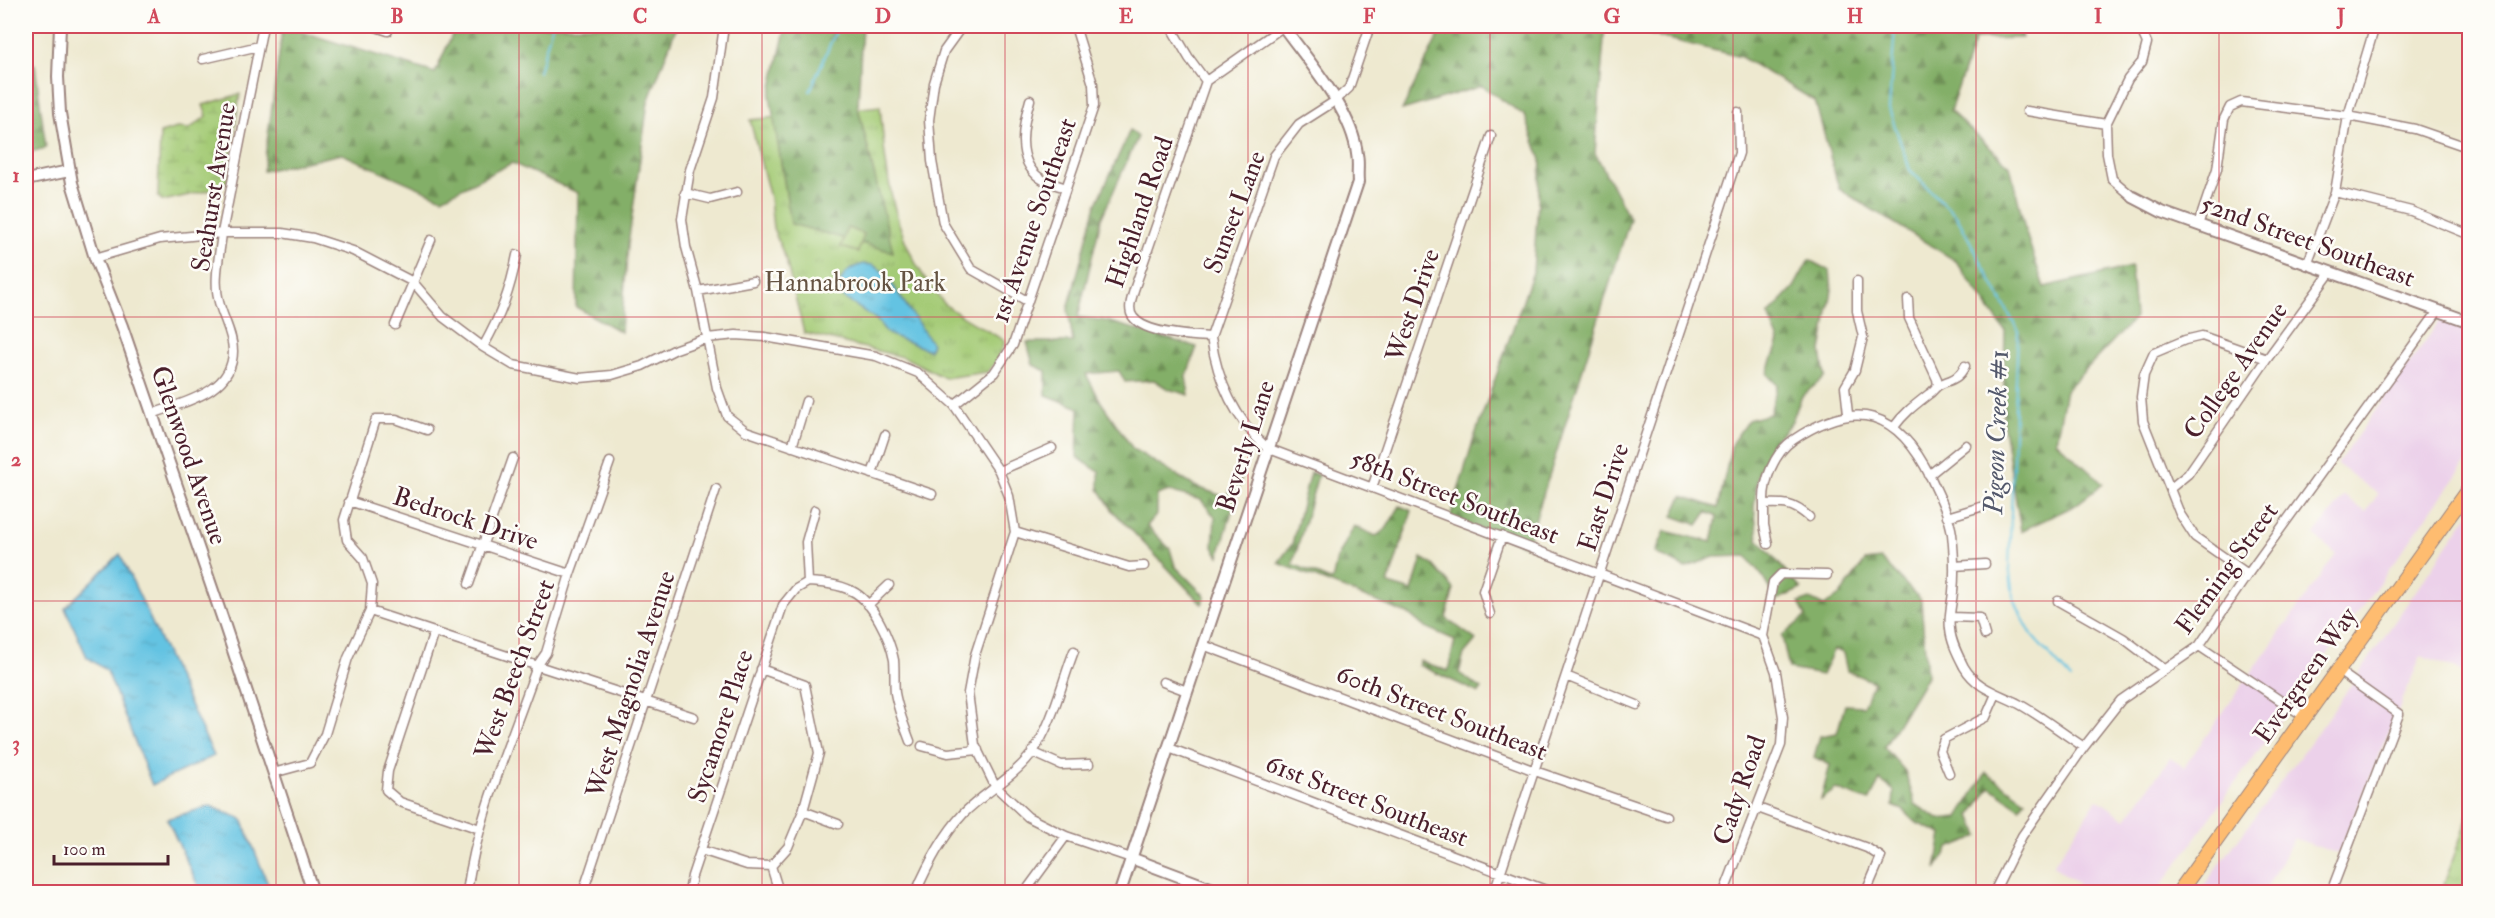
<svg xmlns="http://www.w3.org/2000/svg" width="2495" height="918" viewBox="0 0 2495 918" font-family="'IM FELL Double Pica',serif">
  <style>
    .built { fill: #ecd1ea }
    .grass { fill: url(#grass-tufts); stroke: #777550; stroke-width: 1.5 }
    .forest { fill: url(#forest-firs); stroke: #666749; stroke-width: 1.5 }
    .wetland { fill: url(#wetland-marsh); stroke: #777550; stroke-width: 1.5 }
    .pitch { fill: #a4cb76; stroke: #777550; stroke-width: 1.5 }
    .water { fill: url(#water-ripples); stroke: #577186; stroke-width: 1.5 }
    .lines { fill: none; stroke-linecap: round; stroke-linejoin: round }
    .stream { stroke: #64c3e2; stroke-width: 2 }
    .minor-casing { stroke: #9c847e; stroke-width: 11 }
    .tertiary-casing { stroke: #9c847e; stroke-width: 14 }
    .primary-casing { stroke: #9c847e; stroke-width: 16 }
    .minor { stroke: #fff; stroke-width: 8 }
    .tertiary { stroke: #fff; stroke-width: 10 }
    .primary { stroke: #febc70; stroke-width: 14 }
    .grid { fill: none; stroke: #d1495b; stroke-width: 1.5; stroke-opacity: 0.55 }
    .labels { text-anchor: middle; stroke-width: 5; stroke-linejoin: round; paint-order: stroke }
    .street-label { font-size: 26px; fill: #4a1f2b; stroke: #fdfcf7 }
    .park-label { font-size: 26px; fill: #655342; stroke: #fdfcf7 }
    .water-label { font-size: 27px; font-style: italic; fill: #53586b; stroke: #fdfcf7 }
    .neatline { fill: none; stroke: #d1495b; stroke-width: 2 }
    .grid-label { font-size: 20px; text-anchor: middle; font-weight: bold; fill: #d1495b }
  </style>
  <defs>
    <pattern id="grass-tufts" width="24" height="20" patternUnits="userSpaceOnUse" patternTransform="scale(1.5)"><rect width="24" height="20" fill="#a4cb76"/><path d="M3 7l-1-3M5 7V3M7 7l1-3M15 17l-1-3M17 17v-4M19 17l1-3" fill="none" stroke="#8fae66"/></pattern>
    <pattern id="forest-firs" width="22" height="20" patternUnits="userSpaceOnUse" patternTransform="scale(1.5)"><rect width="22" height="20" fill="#83af67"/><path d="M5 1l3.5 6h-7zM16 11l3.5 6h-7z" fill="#6d8e55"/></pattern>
    <pattern id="wetland-marsh" width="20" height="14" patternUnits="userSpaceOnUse" patternTransform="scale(1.5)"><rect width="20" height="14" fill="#a4cb76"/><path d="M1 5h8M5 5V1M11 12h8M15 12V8" fill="none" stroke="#8fae66"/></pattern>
    <pattern id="water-ripples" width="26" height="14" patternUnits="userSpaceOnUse" patternTransform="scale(1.5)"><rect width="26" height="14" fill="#64c3e2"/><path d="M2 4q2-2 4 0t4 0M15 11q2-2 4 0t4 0" fill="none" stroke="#58a7c2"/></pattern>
  </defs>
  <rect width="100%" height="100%" fill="#fdfcf7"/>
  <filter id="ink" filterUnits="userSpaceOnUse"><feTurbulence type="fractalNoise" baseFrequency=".0167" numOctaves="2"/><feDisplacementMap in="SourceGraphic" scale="12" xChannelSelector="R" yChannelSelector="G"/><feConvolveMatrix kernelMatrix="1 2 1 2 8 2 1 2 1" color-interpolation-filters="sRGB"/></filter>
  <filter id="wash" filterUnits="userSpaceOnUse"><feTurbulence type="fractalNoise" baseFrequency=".008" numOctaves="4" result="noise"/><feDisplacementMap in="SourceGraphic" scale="24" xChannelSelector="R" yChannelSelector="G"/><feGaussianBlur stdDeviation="1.35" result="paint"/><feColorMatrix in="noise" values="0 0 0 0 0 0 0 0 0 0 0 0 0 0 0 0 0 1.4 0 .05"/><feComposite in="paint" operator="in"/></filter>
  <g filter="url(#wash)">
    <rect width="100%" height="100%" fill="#eee9d0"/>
    <path class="built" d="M2445,321l24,8v129l-312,434h-83l5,-8 -26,-18 44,-67 29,20 44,-61 14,9 152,-213 -22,-19 30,-39 22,16 12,-18 -41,-30 102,-142z
      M2469,514v160l-48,-18 -83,198 -44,-16 -30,54h-65l127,-171z"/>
    <path class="grass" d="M880,106c6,63 11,130 52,182 4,5 9,13 14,17 17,14 40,24 59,36l-7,19 -11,12 -42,6 -39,-20 -102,-25 -18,-73 -13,-32 -3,-30 -20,-78z
      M2469,814v78h-29l4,-8z"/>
    <path class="forest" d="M283,26l152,47 21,-47h221l-29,76 -20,143 -7,87 -45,-25 2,-114 -66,-30 -70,35 -100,-44 -79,17z
      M786,26h76l-4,81 35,145 -102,-28 -21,-128z
      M1443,26h162l-10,127 35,66 -103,327 -77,-28 23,-77 60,-169 8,-112 -16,-44 -43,-30 -80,24z
      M1616,26h403l3,12 -47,1 -25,72 60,55 16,67 18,54 87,-20 4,51 -69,72 -10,51 47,43 -29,22 -53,25 -18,-109 2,-91 -49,-70 -117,-72 -24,-88 -74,-44z
      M26,59l9,6 11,83 -20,5z
      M1130,130l8,7 -37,82 -23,98 29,4 90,26 -11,30 3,18 -21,-6 -14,-9 -29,2 -6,-11 -33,3 15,28 32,47 61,37 31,11 17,-21 -23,80 -6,-9 2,-30 -14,-17 -32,-9 -12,4v19l-10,12 23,23 5,17 30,30 -3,8 -89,-93 -14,-22v-17l-22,-15 2,-49 -33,-13v-24l-13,-6 -6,-23h46l-5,-33 27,-101z
      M1809,260l21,11 2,19 -11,61 4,26 -23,19 -11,27 -17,18 -16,34 -4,32 4,32 43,50 -24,11 -13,-22 -18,-22 -32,1 -29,11 -30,-15 10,-22 47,11 5,-25 -10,-5 -9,13 -25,-9 9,-20 36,12 14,-65 16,-23 22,-6 7,-29 -10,-11 12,-33 -11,-26 26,-28z
      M1310,472l8,3 -25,89 39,17 5,-22 17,-33 22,10 10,-7 14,-23 12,5 -24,73 24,7 10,-33 11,7 21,24 -8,29 30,22 -12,14 -5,19 23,16 -3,4 -60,-28 1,-4 28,10 7,-31 -32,-14 -13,-11 -132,-52 14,-19z
      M1881,559l40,41 6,76 -43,71 21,24 10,33 23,15 20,-2 28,-44 39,27 -5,8 -30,-21 -19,28 8,21 -30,12 -13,21 6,-35 -25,-11 -14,-13 -10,-4 1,-15 -14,-11 -11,21 -33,-12 -15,11 9,-35 -16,-8 6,-21 17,-3 8,-28 18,1 11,-24 -27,-11 -4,-18 -9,-4 -12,26 -33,-6 -7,-33 24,-20 -7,-13 11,-4 14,7 17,-12 24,-33z"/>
    <path class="wetland" d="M240,94l-13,88 -16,8 -48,11 -5,-4 2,-64 17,-5 12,1 18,-13 -4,-11z"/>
    <path class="pitch" d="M847,228l17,6 -6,18 -17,-5z"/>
    <path class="water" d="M864,264l9,1 11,7 48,72 -3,6 -41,-16 -12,-15 -37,-24c-1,-18 8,-27 25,-31z
      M120,554l94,202 -62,29 -45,-114 -20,-14 -22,-49z
      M210,806l32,13 29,73h-70l-34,-73z"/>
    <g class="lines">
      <path class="stream" d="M1895,26l-6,83 21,61 47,47 61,114 -9,235 4,30 8,19 12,22 38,42
        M539,72l13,-46
        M810,91l28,-65"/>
    </g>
  </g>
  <g filter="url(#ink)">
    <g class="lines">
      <defs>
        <path id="minor" d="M373,26l15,5
          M724,26l-10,72 -24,72 -8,49 4,28 12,44 19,97 10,28 19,15 186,63
          M962,26l-18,25 -10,32 -5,37 3,41 11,62 28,46 56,32
          M1170,26l19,32 17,23
          M1284,26l-78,55 -72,209c-2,8 -7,19 -1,27 12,17 59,19 78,20 6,44 23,81 56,111l496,188
          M203,59l56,-13
          M1030,100c-7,24 -15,60 10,78 7,5 18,7 26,10
          M2027,111l79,13
          M2335,192l76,19 59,24
          M685,193l25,6 27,-7
          M2133,197l-21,-18 -5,-25 -1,-30 22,-45 14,-17 5,-19 -8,-17
          M2198,225l19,-56 7,-50 6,-12 11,-5 107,14 67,13 55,19
          M95,258l65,-19 62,-6h60l31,5 40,13 60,31 30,35 40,30 30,18 67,13 32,-3 30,-9 34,-17 31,-11 29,-3 29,2 111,19 42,17 36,32 45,66 10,25 6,36 -40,123 -7,38 7,52 20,41 33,31 38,19 65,22
          M2307,265l28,-73 13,-76 27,-90
          M698,291l55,-10
          M1908,299l1,19 28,61 1,6
          M395,325l36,-85
          M1211,337l63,-181 25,-32 36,-23 14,-13 21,-62
          M483,347c18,-32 27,-56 34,-92
          M954,405l40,-32 19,-28 81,-239 -1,-22 -18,-58
          M152,414c31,-12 81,-21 81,-63 0,-17 -10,-33 -14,-49 -6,-22 1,-48 3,-69l41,-207
          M1848,414l-3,-27 10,-17 8,-33 -6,-26v-30
          M1894,427c11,-15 21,-22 35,-33 4,-2 6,-7 10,-9 12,-6 19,-5 26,-19
          M792,447l14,-46
          M999,471l53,-23
          M872,474l13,-39
          M1929,475l37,-30
          M1372,488l119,-352
          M2171,488l17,-14 79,-115 63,-86
          M349,501l221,73
          M1764,504v21l4,19
          M1809,517c-16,-14 -24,-14 -45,-13 -1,-23 10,-51 29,-64 64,-43 105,-29 138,38 8,18 18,36 21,56 2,19 3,39 1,58 -1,12 -5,25 -3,37 1,13 8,26 14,38 13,22 34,26 55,37 22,12 43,29 65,43
          M1947,517l40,-12
          M1015,532l114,35 15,-1
          M1954,566l31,-2
          M2248,574l-53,-37 -15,-23 -37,-93 -2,-24 3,-22 10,-22 31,-13 17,-4 65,23
          M808,582c15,1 30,2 44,9 21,10 38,48 42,69 1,11 0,22 1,33 3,17 9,32 15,48
          M808,582l-2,-40 9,-32
          M469,584l44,-126
          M2058,601l65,37 41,31
          M868,605l21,-20
          M370,611l324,106
          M1490,614l-7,-23 19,-55
          M1951,617l29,1 5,17
          M434,632l-46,139 -2,19 14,12 80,27
          M1203,645l332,126 131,45
          M2199,646l106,71
          M761,669l44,16 14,68 -16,58 -15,36 -17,19
          M1566,676l71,29
          M1163,682l24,9
          M922,746l26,7 30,-3
          M1169,748l382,144
          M1032,752l29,13 28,-1
          M273,773l37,-10 15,-29 23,-76 22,-47 2,-27 -9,-26 -16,-18 -3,-20 32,-101h20l31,11
          M1949,773l-9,-22 4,-12 42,-22 10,-23
          M1758,808l109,40 14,9 -15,35
          M803,811l35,13
          M701,850l46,15 24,1
          M771,866l8,26
          M467,892c10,-76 45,-153 70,-226l9,-13 24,-79 40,-112
          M583,892l133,-403
          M689,892l3,-16 91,-271 13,-16 12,-7
          M916,892c12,-28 26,-55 47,-78 22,-22 50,-36 69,-61 20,-27 30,-71 42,-102
          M1025,892l41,-56
          M1494,892l245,-739 -1,-41
          M1724,892l57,-147 2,-28 -7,-45 -13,-36 10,-54 8,-8 46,1
          M1994,892l28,-56 62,-89 37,-47 78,-54 49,-72 190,-263
          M2331,892l68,-178 -62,-44"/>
        <path id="tertiary" d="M60,26l-2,51 2,36 12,70 23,75 27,68 101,294 90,272
          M26,180l43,-9
          M2133,197l29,15 308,110
          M1131,858l90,34
          M1120,892l238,-710c-1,-10 1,-19 -1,-28 -5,-44 -49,-93 -74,-128"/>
        <path id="primary" d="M2179,892l291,-405"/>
      </defs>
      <use href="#minor" class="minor-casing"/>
      <use href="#tertiary" class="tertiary-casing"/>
      <use href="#primary" class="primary-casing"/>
      <use href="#minor" class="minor"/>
      <use href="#tertiary" class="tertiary"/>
      <use href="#primary" class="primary"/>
    </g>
  </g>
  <path class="grid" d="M276,26v866M519,26v866M762,26v866M1005,26v866M1248,26v866M1490,26v866M1733,26v866M1976,26v866M2219,26v866M26,317h2444M26,601h2444"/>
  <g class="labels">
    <g class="street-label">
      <text transform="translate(213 187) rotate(-81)" y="9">Seahurst Avenue</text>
      <text transform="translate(1139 212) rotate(-71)" y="9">Highland Road</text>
      <text transform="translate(1234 212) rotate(-69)" y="9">Sunset Lane</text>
      <text transform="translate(1033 220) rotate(-71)" y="9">1st Avenue Southeast</text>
      <text transform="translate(2308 240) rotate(20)" y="9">52nd Street Southeast</text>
      <text transform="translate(1412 305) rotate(-71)" y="9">West Drive</text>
      <text transform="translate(2235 370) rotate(-55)" y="9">College Avenue</text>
      <text transform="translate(1245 446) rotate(-72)" y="9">Beverly Lane</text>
      <text transform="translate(190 455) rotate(71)" y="9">Glenwood Avenue</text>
      <text transform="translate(1455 496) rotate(21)" y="9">58th Street Southeast</text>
      <text transform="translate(1603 497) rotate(-72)" y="9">East Drive</text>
      <text transform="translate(466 518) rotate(18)" y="9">Bedrock Drive</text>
      <text transform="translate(2226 568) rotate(-54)" y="9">Fleming Street</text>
      <text transform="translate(514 669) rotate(-70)" y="9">West Beech Street</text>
      <text transform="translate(2305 675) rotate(-55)" y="9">Evergreen Way</text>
      <text transform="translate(630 684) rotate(-72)" y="9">West Magnolia Avenue</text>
      <text transform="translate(1442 712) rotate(21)" y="9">60th Street Southeast</text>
      <text transform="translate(720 726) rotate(-72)" y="9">Sycamore Place</text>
      <text transform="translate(1739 790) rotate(-71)" y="9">Cady Road</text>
      <text transform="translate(1367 800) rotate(21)" y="9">61st Street Southeast</text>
    </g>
    <g class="park-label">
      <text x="855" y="291">Hannabrook Park</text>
    </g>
    <g class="water-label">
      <text transform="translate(1996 432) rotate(-88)" y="9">Pigeon Creek #1</text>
    </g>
  </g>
  <rect width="2495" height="918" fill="none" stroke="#fdfcf7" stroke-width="66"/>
  <path d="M54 855v9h114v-9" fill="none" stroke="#4a1f2b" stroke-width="3"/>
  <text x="63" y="855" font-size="18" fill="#4a1f2b" stroke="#fdfcf7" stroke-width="4.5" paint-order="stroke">100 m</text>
  <rect x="33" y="33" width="2429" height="852" class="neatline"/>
  <g class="grid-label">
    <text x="154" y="23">A</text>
    <text x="397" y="23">B</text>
    <text x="640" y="23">C</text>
    <text x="883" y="23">D</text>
    <text x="1126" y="23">E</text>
    <text x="1369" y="23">F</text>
    <text x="1612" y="23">G</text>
    <text x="1855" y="23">H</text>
    <text x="2098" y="23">I</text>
    <text x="2341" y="23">J</text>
    <text x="16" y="182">1</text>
    <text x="16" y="466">2</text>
    <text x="16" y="750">3</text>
  </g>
</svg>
